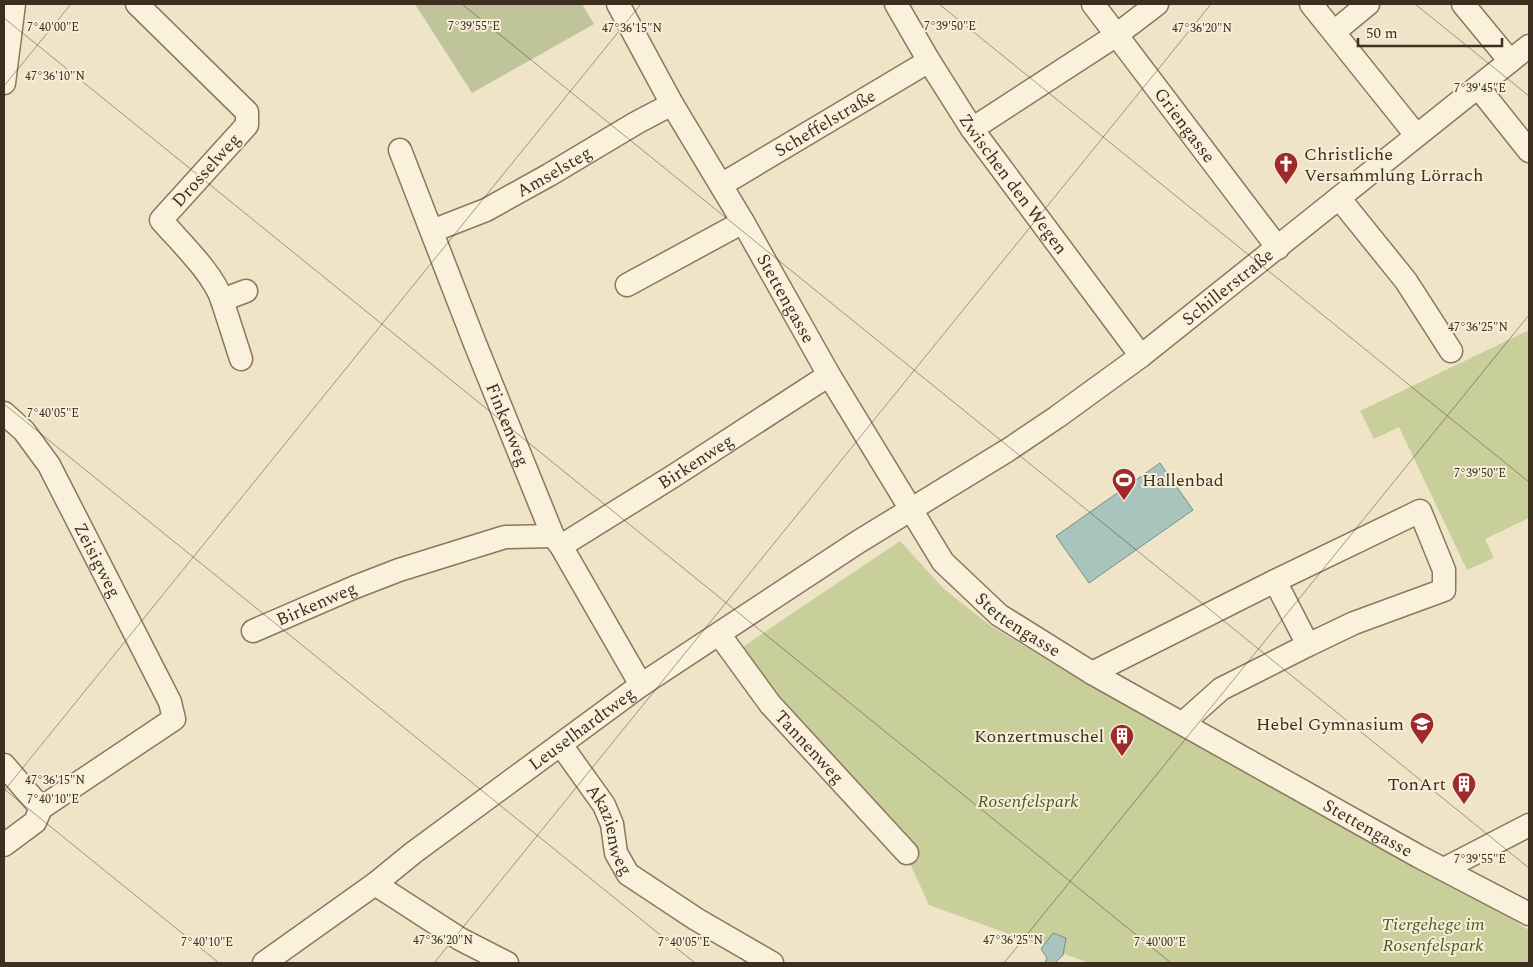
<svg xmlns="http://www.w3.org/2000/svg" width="1533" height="967" viewBox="0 0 1533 967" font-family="Spectral,serif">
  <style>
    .green { fill: #c9cf9b }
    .cemetery { fill: #bfc49a }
    .water { fill: #a9c4bc; stroke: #6f938a }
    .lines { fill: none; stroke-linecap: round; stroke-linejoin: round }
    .street-casing { stroke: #8d765c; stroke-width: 25 }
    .street { stroke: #faf1dc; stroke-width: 22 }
    .ticks { fill: none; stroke: #3d2e20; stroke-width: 1; stroke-opacity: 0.45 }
    .labels { text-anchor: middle; stroke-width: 4; stroke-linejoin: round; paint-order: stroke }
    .street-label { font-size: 18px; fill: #3d2e20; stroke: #f7eed8 }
    .poi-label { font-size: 18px; fill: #3d2e20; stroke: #f7eed8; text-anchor: end }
    .park-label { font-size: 18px; font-style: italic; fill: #4d5a26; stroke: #f7eed8 }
    .ticks-label { font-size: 12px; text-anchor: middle; fill: #3d2e20; stroke: #f7eed8; stroke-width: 4; stroke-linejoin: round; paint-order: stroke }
  </style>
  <rect width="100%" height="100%" fill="#f0e4c8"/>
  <path class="green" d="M1529,330v188l-44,21 9,19 -27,12 -68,-143 -25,12 -14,-28z
    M900,541l44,48 47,37 85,51 375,203 78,50v33h-440l-160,-58 -30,-65 -161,-190z"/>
  <path class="cemetery" d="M415,4h167l12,20 -122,69z"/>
  <path class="water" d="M1160,463l33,47 -104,73 -33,-47z
    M1053,933l13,5 -3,17 -8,8h-10l2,-5 -6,-9z"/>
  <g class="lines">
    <defs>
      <g id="street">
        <path d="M137,4l110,108v13l-86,95c19,22 52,53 61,80l24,-9"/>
        <path id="s1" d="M618,4l54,100 71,118 86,153 114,187 56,53 93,58 326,183 111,58"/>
        <path id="s2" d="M896,4l33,57 43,68 169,227"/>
        <path id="s3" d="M1093,4l185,244"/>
        <path d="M1311,4l105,131"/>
        <path d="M1463,4l47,57"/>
        <path d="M1334,32l34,-28"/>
        <path d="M4,83l10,-79"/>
        <path d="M1478,87l51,64"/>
        <path d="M972,129l143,-93 42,-32"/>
        <path id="s4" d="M400,150l74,191 79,195 8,10 80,139"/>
        <path id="s5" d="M721,185l208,-124"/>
        <path d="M1339,198l67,83 45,70"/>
        <path id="s6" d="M432,231l54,-21 63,-35 87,-52 36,-19"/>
        <path d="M627,285l116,-63"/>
        <path d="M222,300l19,59"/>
        <path id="s7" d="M4,413l20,18 25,34 121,237 4,17 -133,89 -6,14 -31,23"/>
        <path id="s8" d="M561,546l114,-71 154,-100"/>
        <path d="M1275,581l33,64"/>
        <path id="s9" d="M253,631l102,-44 44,-17 106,-33 48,-1"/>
        <path id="s10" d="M719,634l51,70 137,149"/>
        <path d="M1092,673l183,-92 145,-70 24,59v20l-90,33 -46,22 -87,44 -38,34"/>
        <path id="s11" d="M561,745l43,60 8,19 4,29 12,21 68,45 76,44"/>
        <path d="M4,765l37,43"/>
        <path d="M1444,869l85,-44"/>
        <path d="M375,884l85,55 47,24"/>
        <path id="s12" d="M264,963l111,-79 38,-31 228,-168 217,-143 150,-92 49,-33 84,-61 388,-310"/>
      </g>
    </defs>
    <use href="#street" class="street-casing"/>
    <use href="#street" class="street"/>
  </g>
  <path class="ticks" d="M462,4l1067,864M939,4l590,478M1415,4l114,92M4,18l1167,945M4,86l67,-82M4,404l691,559M4,789l215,174M4,791l637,-787M434,963l777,-959M1004,963l525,-648"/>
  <defs>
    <symbol id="church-pin" viewBox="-11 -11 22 30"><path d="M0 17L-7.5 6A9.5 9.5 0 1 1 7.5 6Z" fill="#9e2a2b" stroke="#f7eed8"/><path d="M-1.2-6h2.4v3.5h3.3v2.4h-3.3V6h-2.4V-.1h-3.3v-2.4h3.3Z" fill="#fff"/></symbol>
    <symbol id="stadium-pin" viewBox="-11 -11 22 30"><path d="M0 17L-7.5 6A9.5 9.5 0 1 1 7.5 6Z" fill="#9e2a2b" stroke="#f7eed8"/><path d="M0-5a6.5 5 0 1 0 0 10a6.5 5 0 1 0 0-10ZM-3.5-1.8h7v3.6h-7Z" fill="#fff"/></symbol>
    <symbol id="school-pin" viewBox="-11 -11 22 30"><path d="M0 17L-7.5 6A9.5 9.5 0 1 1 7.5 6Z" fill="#9e2a2b" stroke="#f7eed8"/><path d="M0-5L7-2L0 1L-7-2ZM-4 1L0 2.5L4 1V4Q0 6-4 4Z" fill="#fff"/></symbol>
    <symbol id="building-pin" viewBox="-11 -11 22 30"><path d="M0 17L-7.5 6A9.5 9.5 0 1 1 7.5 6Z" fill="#9e2a2b" stroke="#f7eed8"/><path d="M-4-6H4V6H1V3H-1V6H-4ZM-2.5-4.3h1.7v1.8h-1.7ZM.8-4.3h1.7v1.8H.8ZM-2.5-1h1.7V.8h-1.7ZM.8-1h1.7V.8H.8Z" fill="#fff"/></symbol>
  </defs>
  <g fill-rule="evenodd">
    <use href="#church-pin" x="1272" y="150" width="28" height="38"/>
    <use href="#stadium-pin" x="1110" y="466" width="28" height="38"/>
    <use href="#school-pin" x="1408" y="710" width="28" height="38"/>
    <use href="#building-pin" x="1108" y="722" width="28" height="38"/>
    <use href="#building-pin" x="1450" y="770" width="28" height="38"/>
  </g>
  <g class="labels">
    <g class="street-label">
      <text dy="6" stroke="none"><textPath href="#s5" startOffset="121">Scheffelstraße</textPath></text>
      <text dy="6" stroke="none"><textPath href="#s3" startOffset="152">Griengasse</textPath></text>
      <text transform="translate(206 170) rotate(-48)" y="6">Drosselweg</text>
      <text dy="6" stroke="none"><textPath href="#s6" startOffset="136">Amselsteg</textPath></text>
      <text dy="6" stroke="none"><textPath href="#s2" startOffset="215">Zwischen den Wegen</textPath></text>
      <text dy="6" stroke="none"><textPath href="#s12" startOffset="1178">Schillerstraße</textPath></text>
      <text dy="6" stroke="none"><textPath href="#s1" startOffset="339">Stettengasse</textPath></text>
      <text dy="6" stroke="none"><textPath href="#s4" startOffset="295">Finkenweg</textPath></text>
      <text dy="6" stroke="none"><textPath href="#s8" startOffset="159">Birkenweg</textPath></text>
      <text dy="6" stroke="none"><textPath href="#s7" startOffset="176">Zeisigweg</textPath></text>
      <text dy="6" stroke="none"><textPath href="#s9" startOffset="69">Birkenweg</textPath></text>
      <text dy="6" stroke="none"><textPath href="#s1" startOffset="744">Stettengasse</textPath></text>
      <text dy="6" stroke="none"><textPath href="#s12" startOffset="395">Leuselhardtweg</textPath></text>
      <text dy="6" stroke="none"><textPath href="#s10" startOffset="145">Tannenweg</textPath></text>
      <text dy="6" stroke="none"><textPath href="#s1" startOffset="1149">Stettengasse</textPath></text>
      <text dy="6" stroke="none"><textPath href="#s11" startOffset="99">Akazienweg</textPath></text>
    </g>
    <g class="poi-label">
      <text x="1304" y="160" text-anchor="start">Christliche<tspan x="1304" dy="21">Versammlung Lörrach</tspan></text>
      <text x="1142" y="486" text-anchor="start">Hallenbad</text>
      <text x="1404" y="730">Hebel Gymnasium</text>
      <text x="1104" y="742">Konzertmuschel</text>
      <text x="1446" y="790">TonArt</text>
    </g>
    <g class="park-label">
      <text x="1028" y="807">Rosenfelspark</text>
      <text x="1433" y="930">Tiergehege im<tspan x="1433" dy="21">Rosenfelspark</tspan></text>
    </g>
  </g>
  <g class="ticks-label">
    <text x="474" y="30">7°39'55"E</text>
    <text x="950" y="30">7°39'50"E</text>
    <text x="53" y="31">7°40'00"E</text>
    <text x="632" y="32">47°36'15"N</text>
    <text x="1202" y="32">47°36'20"N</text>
    <text x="55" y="80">47°36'10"N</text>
    <text x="1480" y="92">7°39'45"E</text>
    <text x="1478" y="331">47°36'25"N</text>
    <text x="53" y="417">7°40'05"E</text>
    <text x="1480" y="477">7°39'50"E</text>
    <text x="55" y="784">47°36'15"N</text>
    <text x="53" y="803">7°40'10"E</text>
    <text x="1480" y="863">7°39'55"E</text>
    <text x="443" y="944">47°36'20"N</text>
    <text x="1013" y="944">47°36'25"N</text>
    <text x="207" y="946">7°40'10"E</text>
    <text x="684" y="946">7°40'05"E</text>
    <text x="1160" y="946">7°40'00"E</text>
  </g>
  <rect width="1533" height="967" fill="none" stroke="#3d2e20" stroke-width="10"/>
  <path d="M1358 38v8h144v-8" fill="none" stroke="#3d2e20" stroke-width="2.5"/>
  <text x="1366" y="38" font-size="15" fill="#3d2e20" stroke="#f7eed8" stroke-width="4" paint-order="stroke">50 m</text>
</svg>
